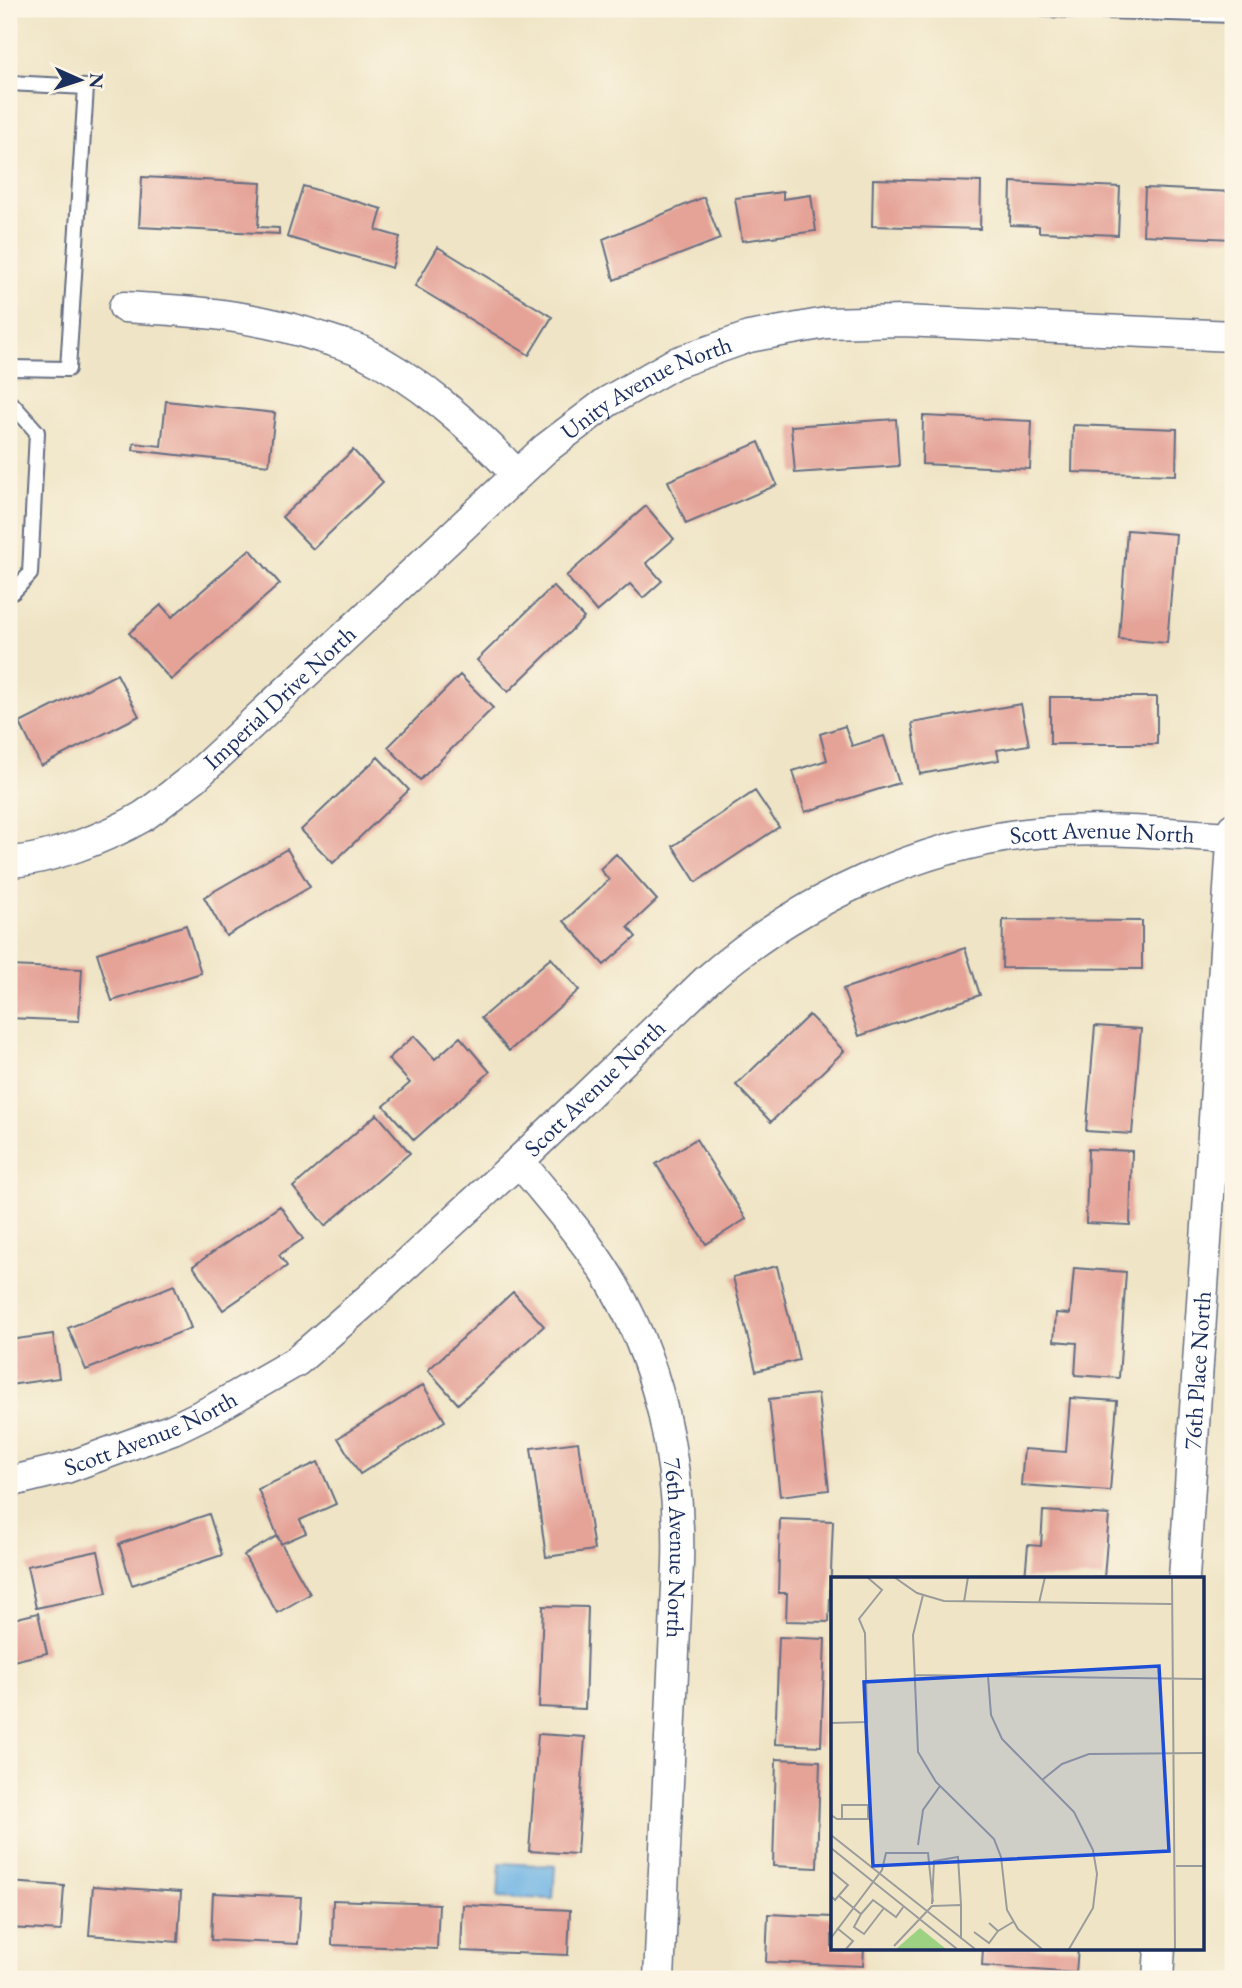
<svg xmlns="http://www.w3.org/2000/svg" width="1242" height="1988" viewBox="0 0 1242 1988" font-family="'EB Garamond',serif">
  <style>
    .water { fill: #6db3e4; stroke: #4471a1; stroke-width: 2 }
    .building { fill: #e5a398 }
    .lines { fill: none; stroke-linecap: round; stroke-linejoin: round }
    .lane-casing { stroke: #656e82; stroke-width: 18 }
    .street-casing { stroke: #656e82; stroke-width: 33 }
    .lane { stroke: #fff; stroke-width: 14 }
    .street { stroke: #fff; stroke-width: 30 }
    .labels { text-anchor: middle; stroke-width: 6; stroke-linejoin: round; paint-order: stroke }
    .street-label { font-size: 24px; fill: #1b2f5e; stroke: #fcf5e5 }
    .inset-road { fill: none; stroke: #9a9c9c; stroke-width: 2 }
    .view { fill: #1d4ed8; fill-opacity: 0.15; stroke: #1d4ed8; stroke-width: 3.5 }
    .inset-edge { fill: none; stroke: #1b2f5e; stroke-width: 3.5 }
  </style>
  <rect width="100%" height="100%" fill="#fcf5e5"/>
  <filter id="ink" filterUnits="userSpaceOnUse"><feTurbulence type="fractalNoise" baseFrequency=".0143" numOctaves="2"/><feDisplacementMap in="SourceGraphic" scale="14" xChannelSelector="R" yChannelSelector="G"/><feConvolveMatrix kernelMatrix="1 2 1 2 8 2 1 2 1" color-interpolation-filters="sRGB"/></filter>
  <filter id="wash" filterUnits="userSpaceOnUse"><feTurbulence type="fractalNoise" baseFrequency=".00686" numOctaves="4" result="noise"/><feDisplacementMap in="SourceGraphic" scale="28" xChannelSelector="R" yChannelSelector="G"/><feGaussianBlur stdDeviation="1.57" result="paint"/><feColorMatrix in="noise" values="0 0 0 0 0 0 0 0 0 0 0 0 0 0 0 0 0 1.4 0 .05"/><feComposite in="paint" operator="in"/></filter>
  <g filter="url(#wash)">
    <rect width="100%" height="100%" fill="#efe4c5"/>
    <path class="water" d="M500,1863l55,3 -2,33 -55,-2z"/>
    <g id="blocks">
      <path class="building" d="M142,177l119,6 -3,44 21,1v6l-140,-7z
        M873,179l108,3 -1,47 -108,-3z
        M1011,182l109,5 -2,48 -79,-3v-6l-29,-1z
        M303,186l79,23 -6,21 24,7 -8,31 -105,-31z
        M1145,188l88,4v47l-90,-4z
        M783,192v7l28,-4 5,36 -74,10 -7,-43z
        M704,197l16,42 -106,41 -11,-41z
        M438,247l114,70 -23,38 -114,-69z
        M166,401l109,12 -6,52 -136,-15 1,-7 27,3z
        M923,416l109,5 -2,48 -108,-5z
        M896,419l3,47 -104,7 -4,-47z
        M1073,425l104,4 -1,46 -104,-3z
        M759,442l18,43 -91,39 -18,-43z
        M353,450l30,32 -70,67 -31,-32z
        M646,506l28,33 -28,24 16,18 -19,17 -13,-14 -33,28 -31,-36z
        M1127,530l49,4 -9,109 -48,-4z
        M250,549l30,35 -109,96 -42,-47 32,-28 11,12z
        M553,586l31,32 -76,74 -31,-32z
        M117,674l22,42 -98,50 -21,-43z
        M460,675l33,33 -73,72 -32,-33z
        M1050,697h107v47h-107z
        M1021,704l8,41 -32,5 2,10 -79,14 -8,-51z
        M845,726l7,20 32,-10 15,47 -94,29 -12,-41 34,-11 -7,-26z
        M378,757l31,33 -76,73 -32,-33z
        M755,791l24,36 -83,55 -23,-36z
        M287,849l23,38 -84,49 -22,-39z
        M616,854l41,46 -29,27 8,10 -32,28 -40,-44 45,-41 -9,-11z
        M1003,920l139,1v48l-140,-1z
        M186,925l15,48 -89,28 -15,-48z
        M965,948l15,47 -121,41 -16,-47z
        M551,958l28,32 -70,61 -28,-33z
        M9,966l73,3 -3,52 -70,-3z
        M809,1015l35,36 -73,71 -35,-37z
        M1095,1026l46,3 -9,105 -46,-3z
        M414,1036l21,23 25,-22 30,35 -76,68 -30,-34 26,-23 -22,-24z
        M377,1114l33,39 -85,73 -32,-39z
        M696,1139l50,80 -40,25 -50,-80z
        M1088,1149l44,2 -2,74 -44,-2z
        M280,1206l23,33 -24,16 8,11 -64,44 -30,-44z
        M777,1266l22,94 -43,11 -23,-94z
        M1074,1268l52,4 -7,106 -44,-3 2,-32 -23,-2 2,-28 14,1z
        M174,1285l17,43 -105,42 -18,-42z
        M513,1292l31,34 -86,78 -30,-34z
        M53,1334l6,44 -50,7v-45z
        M423,1385l22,36 -85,53 -22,-36z
        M818,1394l11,96 -49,6 -11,-97z
        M1070,1398l47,3 -7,90 -89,-6 3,-36 42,3z
        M578,1442l16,108 -48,7 -15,-109z
        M318,1462l18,42 -36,16 6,13 -25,11 -23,-55z
        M1043,1511l66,4 -5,63h-79l3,-33 13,1z
        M209,1514l13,41 -90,30 -13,-41z
        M780,1519l53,2 -4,101 -43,-1 1,-28h-9z
        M277,1536l33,58 -33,19 -33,-58z
        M98,1551l9,42 -71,15 -9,-42z
        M543,1606l45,1 -3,102 -46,-2z
        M38,1613l9,40 -38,9v-42z
        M779,1637l46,2 -4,107 -46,-2z
        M538,1734l47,3 -8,117 -48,-3z
        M776,1759l44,2 -3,107 -44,-2z
        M9,1882l55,4 -3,45 -52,-3z
        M93,1886l88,6 -3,50 -89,-7z
        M213,1893l88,4 -3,47 -87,-4z
        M333,1900l106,4 -2,45 -105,-4z
        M463,1905l107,5 -2,45 -107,-4z
        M768,1914l64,3v31h32l-1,18 -97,-4z
        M983,1948h95l-2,25 -94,-7z"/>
    </g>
  </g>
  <g filter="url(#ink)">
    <use href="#blocks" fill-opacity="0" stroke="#656e82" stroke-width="2"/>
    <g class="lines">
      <defs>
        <path id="lane" d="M1043,9l190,6
          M9,83l77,4 -18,282 -59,-1
          M9,405h4l24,27 -7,142 -17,18h-4"/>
        <g id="street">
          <path d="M124,307c72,4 130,8 199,31 12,4 25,7 36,12 61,30 111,75 158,125"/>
          <path id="s1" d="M9,862c39,-2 99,-25 133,-45 18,-12 35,-27 53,-40l350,-328 62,-47 68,-39 74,-26 77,-14 77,-2 330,15"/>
          <path id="s2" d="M519,1161c29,36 60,70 85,109 55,86 77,193 74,294l-19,415"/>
          <path id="s3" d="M9,1482l57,-14 107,-39 39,-19 85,-49 76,-66 146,-134 188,-181c90,-79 219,-140 340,-148 61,-5 124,2 186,5"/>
          <path id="s4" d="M1184,1578l49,-750"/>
          <path d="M1158,1979l2,-31"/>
        </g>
      </defs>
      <use href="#lane" class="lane-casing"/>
      <use href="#street" class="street-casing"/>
      <use href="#lane" class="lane"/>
      <use href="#street" class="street"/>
    </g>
  </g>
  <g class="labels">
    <g class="street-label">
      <text dy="8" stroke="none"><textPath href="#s1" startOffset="807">Unity Avenue North</textPath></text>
      <text dy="8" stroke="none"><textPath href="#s1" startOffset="324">Imperial Drive North</textPath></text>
      <text dy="8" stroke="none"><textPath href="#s3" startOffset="1306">Scott Avenue North</textPath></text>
      <text dy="8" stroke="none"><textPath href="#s3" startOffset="718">Scott Avenue North</textPath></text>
      <text dy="8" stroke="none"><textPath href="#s4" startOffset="208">76th Place North</textPath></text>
      <text dy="8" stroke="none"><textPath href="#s3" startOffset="150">Scott Avenue North</textPath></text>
      <text dy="8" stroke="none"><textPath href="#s2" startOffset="430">76th Avenue North</textPath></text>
    </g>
  </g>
  <g transform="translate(831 1577)">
    <rect width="373" height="373" fill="#efe4c5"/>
    <path d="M89,351l26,21h-50z" fill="#9ed283"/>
    <path class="inset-road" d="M63,0l23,16 27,8 228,3M341,0l3,372M92,18l-10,40 5,117 18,30 58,57 7,18 6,53 11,19 24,20M133,25l4,-25M208,26l6,-26M83,98l290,4M157,99l3,39 11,24 72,73 19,38 4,24 -4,34 -24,41M0,146l36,-1 -2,-89 -6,-14 23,-29 -15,-13M211,203l20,-16 27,-10 115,-1M0,238l6,4h31v-14h-26v14M0,258l144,114M87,268l5,-35 17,-24M0,271l126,101M345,289h28M0,294l17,14 -13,15 -4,-4M8,319l22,18 12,-14 23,17 8,-11M101,327l2,-43 24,-4 3,48M30,337l-7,13 10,7 20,-26M158,346l9,8 15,-9M6,351l16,13 -7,8M143,355l15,11 9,-12M0,361l51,-68 4,-17h42l5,49M63,369l38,-40 29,-1v34"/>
    <path class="view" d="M328,89l10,185 -296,15 -9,-184z"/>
    <rect width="373" height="373" class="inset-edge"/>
  </g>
  <rect width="1242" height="1988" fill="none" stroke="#fcf5e5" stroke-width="35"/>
  <g transform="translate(80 80) rotate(93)" stroke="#fcf5e5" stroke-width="5" paint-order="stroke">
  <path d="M0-5L12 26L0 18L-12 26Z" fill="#1b2f5e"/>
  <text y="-10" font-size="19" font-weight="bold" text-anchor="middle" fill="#1b2f5e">N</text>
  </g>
</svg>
